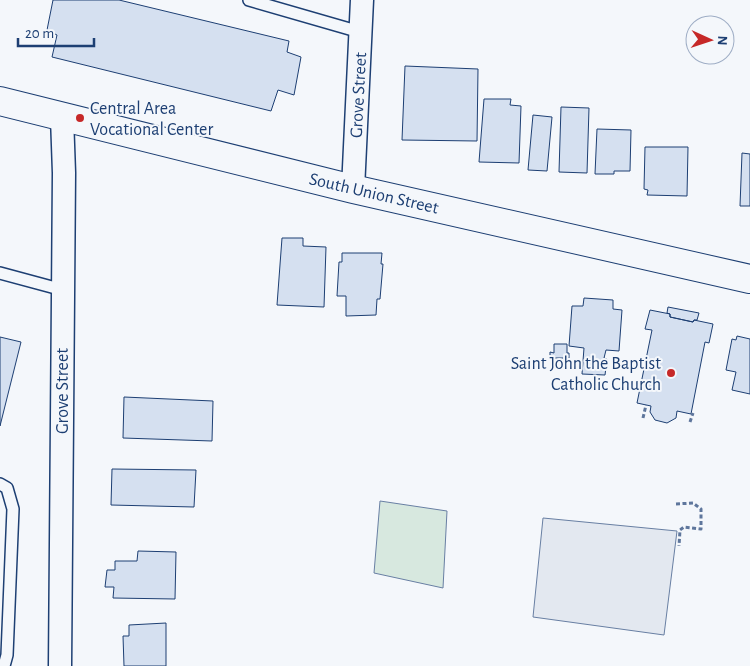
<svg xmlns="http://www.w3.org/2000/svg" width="750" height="666" viewBox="0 0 750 666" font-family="'Alegreya Sans',sans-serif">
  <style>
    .green { fill: #d7e8df; stroke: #687fa3 }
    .parking { fill: #e3e8f0; stroke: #687fa3 }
    .building { fill: #d5e0f0; stroke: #1d3f73 }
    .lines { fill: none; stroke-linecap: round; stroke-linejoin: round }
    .service-casing { stroke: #1d3f73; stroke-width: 14 }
    .minor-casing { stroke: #1d3f73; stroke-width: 25 }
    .secondary-casing { stroke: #1d3f73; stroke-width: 30 }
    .path { stroke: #5e769c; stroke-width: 3; stroke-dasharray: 4 2.5; stroke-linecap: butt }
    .service { stroke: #f4f7fb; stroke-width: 11 }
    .minor { stroke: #f4f7fb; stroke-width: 22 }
    .secondary { stroke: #f4f7fb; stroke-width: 28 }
    .poi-dot { fill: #c62828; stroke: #f4f7fb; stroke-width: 2 }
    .labels { text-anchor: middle; stroke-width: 4; stroke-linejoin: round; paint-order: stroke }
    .street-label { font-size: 18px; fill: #1d3f73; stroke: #f4f7fb }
    .poi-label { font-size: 18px; fill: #1d3f73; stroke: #f4f7fb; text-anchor: start }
  </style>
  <rect width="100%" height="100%" fill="#f4f7fb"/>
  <path class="green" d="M380,501l67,10 -4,77 -69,-15z"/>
  <path class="parking" d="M543,518l134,13 -13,104 -131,-18z"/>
  <path class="building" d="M53,0h66l170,41 -2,11 14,5 -7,38 -16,-5 -7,21 -219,-54 5,-22 -10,-5z
    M405,66l73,3 -1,72 -75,-1z
    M484,99h27l-1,6 11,1 -2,57 -40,-1z
    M561,107l28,1 -2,65 -28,-1z
    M533,115l19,2 -5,54 -19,-1z
    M597,129l34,1 -1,41h-16v3h-19z
    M645,147h43l-1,49 -40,-1 1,-5 -4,-1z
    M742,153l8,1v52h-10z
    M282,238h21v8l23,1 -2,60 -47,-2z
    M342,253h40l-1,11h2l-3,35h-3l-1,16 -30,1v-20h-9l2,-34h3z
    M584,298l29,2v9l9,1 -3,41 -13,-1 -2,8 3,1 -2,16 -23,-1 2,-26 -15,-2 3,-40h11z
    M668,307l31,6 -2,7h-3l-1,2 -23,-5v-3l-3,-1z
    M650,310l20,4v3l23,5 1,-2 19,4 -4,19 -4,-1 -14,72 -14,-3 -1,7 -9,5 -12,-3 -5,-8 1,-6 -14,-3 15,-73 -7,-1z
    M737,336l13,3v55l-18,-4 4,-18 -10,-2 6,-31 4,1z
    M0,337l21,5 -21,84z
    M554,344h13v9h2v5h-19v-6l4,1z
    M124,397l89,4 -1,40 -89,-3z
    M112,469l84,1 -2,37 -83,-2z
    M138,551l38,1 -1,47 -62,-1 1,-11h-9l2,-17h8v-9h22z
    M166,623v43h-42l-1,-30h6v-11z"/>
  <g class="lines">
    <defs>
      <path id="service" d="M249,0l111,32
        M0,273l63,17
        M0,484l7,4 6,21 -6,146 -3,11"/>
      <path id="minor" d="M353,189l9,-189
        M60,666l4,-493 -2,-56"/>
      <path id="secondary" d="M0,101l353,88 397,90"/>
    </defs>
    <use href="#service" class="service-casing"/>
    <use href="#minor" class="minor-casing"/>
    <use href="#secondary" class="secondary-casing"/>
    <path class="path" d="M643,418l3,-13
      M690,422l3,-9
      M676,504l17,-1 8,6v20l-17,-2 -4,3 -1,16"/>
    <use href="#service" class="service"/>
    <use href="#minor" class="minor"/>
    <use href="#secondary" class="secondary"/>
  </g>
  <g class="poi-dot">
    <circle cx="80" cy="118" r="5"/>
    <circle cx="671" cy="373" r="5"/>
  </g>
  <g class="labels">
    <g class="street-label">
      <text transform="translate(358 95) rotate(-87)" y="6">Grove Street</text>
      <text transform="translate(374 193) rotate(13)" y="6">South Union Street</text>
      <text transform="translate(62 391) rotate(-90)" y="6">Grove Street</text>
    </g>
    <g class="poi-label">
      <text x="90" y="114">Central Area<tspan x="90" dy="21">Vocational Center</tspan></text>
      <text x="661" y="369" text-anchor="end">Saint John the Baptist<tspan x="661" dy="21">Catholic Church</tspan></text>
    </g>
  </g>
  <g transform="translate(710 40) rotate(93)"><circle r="24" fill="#f4f7fb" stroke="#9eadc5"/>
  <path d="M0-4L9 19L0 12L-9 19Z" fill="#c62828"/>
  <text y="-8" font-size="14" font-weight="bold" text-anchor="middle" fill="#1d3f73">N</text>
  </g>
  <path d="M18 38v8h76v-8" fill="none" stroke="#1d3f73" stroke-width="2.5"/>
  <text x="25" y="38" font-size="15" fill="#1d3f73" stroke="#f4f7fb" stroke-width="4" paint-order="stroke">20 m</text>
</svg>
